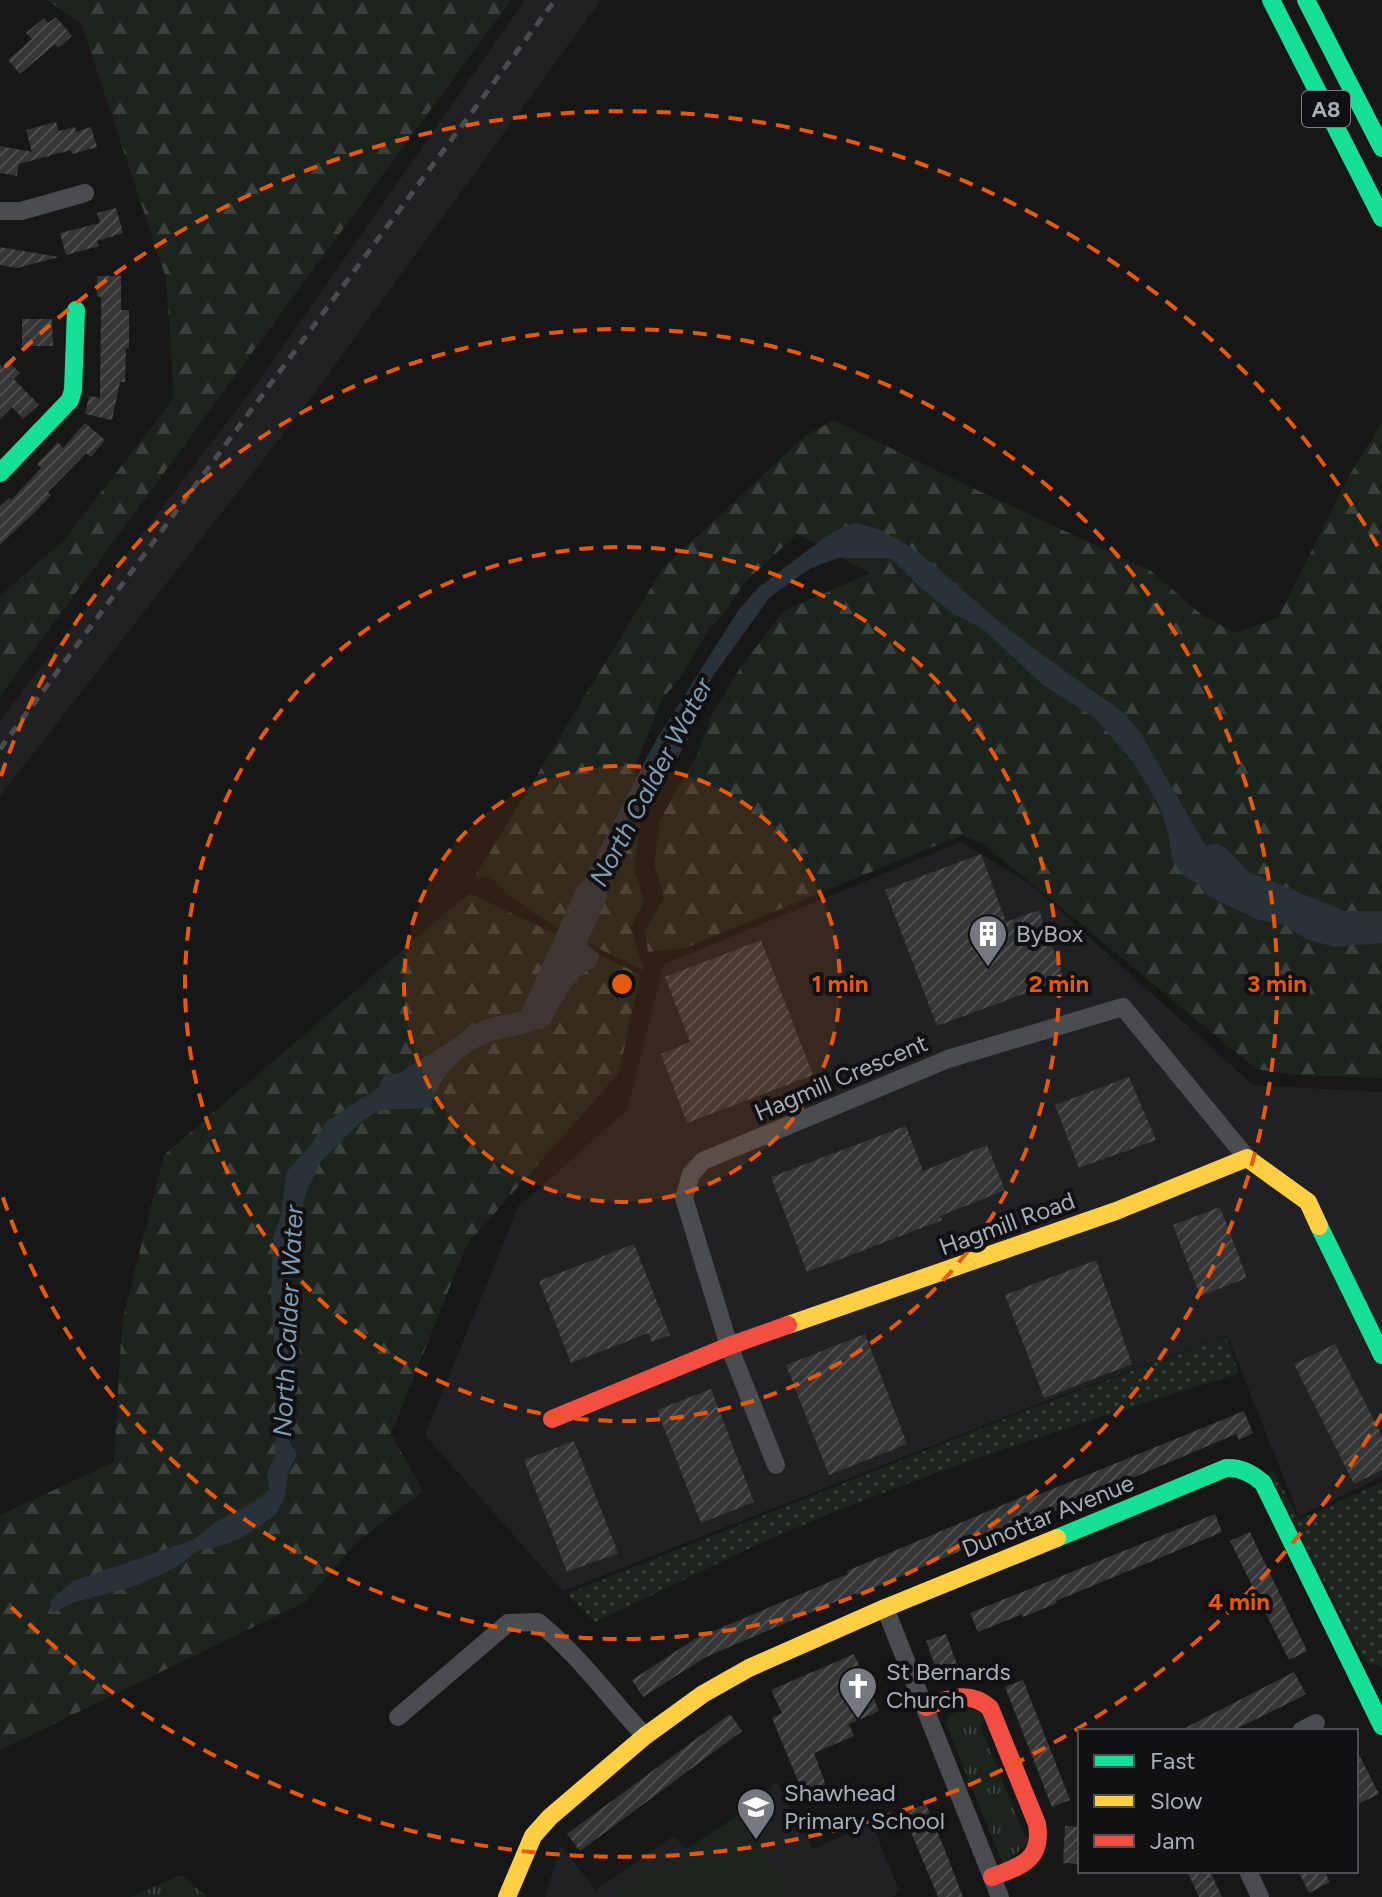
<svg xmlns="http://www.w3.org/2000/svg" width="1382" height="1897" viewBox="0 0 1382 1897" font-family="Figtree,sans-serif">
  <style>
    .built { fill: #212123 }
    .grass { fill: url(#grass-dots) }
    .forest { fill: url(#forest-firs) }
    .park { fill: url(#park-tufts) }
    .pitch { fill: #1d241e }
    .water { fill: #2a3239 }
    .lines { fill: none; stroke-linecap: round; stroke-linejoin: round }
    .river { stroke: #2a3239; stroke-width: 32 }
    .building { fill: url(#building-hatch) }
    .street { stroke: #4b4c50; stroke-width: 18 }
    .fast { stroke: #16e098; stroke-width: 18 }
    .slow { stroke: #ffcf43; stroke-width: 18 }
    .jam { stroke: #f24e42; stroke-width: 18 }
    .rail { stroke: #4b4c4f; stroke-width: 5; stroke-dasharray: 10 8; stroke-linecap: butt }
    .ring { fill: none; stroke: #e8590c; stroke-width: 4; stroke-dasharray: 14 10 }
    .labels { text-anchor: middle; stroke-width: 8; stroke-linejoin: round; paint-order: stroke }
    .shield { fill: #111113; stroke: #7b7e86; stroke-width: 2 }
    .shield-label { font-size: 22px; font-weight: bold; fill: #a8adb8 }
    .poi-label { font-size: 24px; fill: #a8adb8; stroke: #111113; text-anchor: start }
    .street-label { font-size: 24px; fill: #a8adb8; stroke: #111113 }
    .water-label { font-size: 26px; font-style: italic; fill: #7f9bb3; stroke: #111113 }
    .centre { fill: #e8590c; stroke: #111113; stroke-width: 4 }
    .ring-label { font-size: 24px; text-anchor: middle; font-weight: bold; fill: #e8590c; stroke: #111113; stroke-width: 8; stroke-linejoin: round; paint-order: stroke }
  </style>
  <defs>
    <pattern id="grass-dots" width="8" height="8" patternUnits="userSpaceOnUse" patternTransform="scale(2)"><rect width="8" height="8" fill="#1d241e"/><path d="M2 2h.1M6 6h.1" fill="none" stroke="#3b413d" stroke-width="1.8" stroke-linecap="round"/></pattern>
    <pattern id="forest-firs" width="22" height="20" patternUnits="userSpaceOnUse" patternTransform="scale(2)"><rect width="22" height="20" fill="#1d241e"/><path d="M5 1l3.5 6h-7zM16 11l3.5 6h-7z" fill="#3b413d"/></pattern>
    <pattern id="park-tufts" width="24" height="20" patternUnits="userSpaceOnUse" patternTransform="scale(2)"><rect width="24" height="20" fill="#1d241e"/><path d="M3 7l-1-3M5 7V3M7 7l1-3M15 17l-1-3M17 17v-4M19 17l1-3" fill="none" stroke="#3b413d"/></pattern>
    <pattern id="building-hatch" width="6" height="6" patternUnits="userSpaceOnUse" patternTransform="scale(2)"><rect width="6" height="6" fill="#353536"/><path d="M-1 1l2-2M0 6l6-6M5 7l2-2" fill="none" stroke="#4f5051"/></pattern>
  </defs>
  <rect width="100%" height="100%" fill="#171717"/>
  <path class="built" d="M525,0h76l-299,410 -302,386v-75l263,-346z
    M961,842l73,45 219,198 129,7v385l-83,39 -72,-181 -191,70 -473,186 -138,-156 93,-228 109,-97 37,-146z
    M777,1782l36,67 59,-25 27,67 -6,6h-348l16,-51 35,44 78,-54 16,17z"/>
  <path class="grass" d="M1226,1336l13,37c-148,47 -297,93 -441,154 -69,29 -135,64 -203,95l-28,-28 468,-187z
    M1274,1471l25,49 83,-38v185l-17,-5 -96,-189z"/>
  <path class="forest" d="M47,0h464l-511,696v-100l65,-57 109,-141 -8,-120 -85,-255z
    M834,420l128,63 189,88 52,45 33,17 42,-15 71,-142 33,-54v656l-83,-3 -43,-6 -271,-224 -23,-10 -277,113 -37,4 -3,-20 19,-35 -10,-33 6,-44 37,-65 16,-43 27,-44 44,-57 86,-38 -73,-39 -52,48 -21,31 -15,16 -27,46 -21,26 -26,66 5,58 -6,43 10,34 -13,25 13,44c-46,-25 -122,-54 -153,-95l-17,2 189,-310 142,-132z
    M469,893l171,81 -21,99 -152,171 -76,190 32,57 -69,54 -49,57 -305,148v-235l114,-53 8,-140 42,-167z"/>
  <path class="park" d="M962,1709h11l15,7 -8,9 45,112 10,1 -32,26 -58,-142 5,-7z
    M182,1875l25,22h-77z"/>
  <path class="pitch" d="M739,1815l48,75 -10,7h-155l-3,-5z"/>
  <path class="water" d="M854,523c51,6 101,63 141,95 41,33 85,64 129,95l16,19 64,111 56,60 31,9 50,7 41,2v22l-48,4 -28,-8 -21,-14 -26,-5 -51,-24 -6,-10 -17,-9 -12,-15 -5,-30 -9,-27 -26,-43 -37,-43 -54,-35 -59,-55 -29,-15 -33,-26 -30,-30h-53l-27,10 -41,29 -57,79 -17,31 -6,28 -19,35 -52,69 -33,86 2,20 12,10 -5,12c-26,10 -31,42 -53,58 -16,12 -35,10 -52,17 -30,12 -52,36 -60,66l-51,2 -21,14 -37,37 -16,34 -12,62 -5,39 2,34 6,22 -6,48 4,21 -5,19 8,15 -9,17 -3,25 -9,17 -19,14 -17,11 -23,8 -17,3 -27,19 -35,16 -66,18 -20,10 -2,-12 23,-20 120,-41 27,-21 31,-15 18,-14 -2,-19 8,-13 2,-66 -6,-95 2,-59 8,-23 6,-44 21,-22 19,-28 51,-33 7,-13 14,-2 50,-31 22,-17 22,-8 30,-6 18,-24 27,-25 7,-10 -3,-44 21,-46 63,-122 82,-129 20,-23 18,-14 55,-41z"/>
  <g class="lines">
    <path class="river" d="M1215,860l25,26 102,41h40
      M538,1013l53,-118"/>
  </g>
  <path class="building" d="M56,17l16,19 -14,12 -3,-4 -35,30 -12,-14 24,-21 -6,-6 18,-15 4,5z
    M56,122l3,9 16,-4 1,5 15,-5 6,20 -25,7 -1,-4 -52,14 -2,12 -17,-3v-27l32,6 -6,-22z
    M116,208l7,25 -26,8 2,5 -33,9 -6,-22 40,-10 -3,-10z
    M0,247l59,10 -42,11 -17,-3z
    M97,276h24v34h8v38h-3l-1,34h-5l-8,38 -27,-6 4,-18 11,2 1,-101 -4,-1z
    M22,319h30l1,27h-31z
    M7,361l13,12 -6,6 25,26 -16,14 -11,-12 -12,12v-55l2,3z
    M85,423l20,17 -14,17 -5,-4 -38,39 3,3 -16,17 -35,33v-39l9,-8 2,2 30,-32 -4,-4 21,-22 5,6z
    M981,854l25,68 33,-12 25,69 -127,47 -52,-136z
    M761,940l52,135 -126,48 -26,-69 29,-12 -25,-65z
    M1129,1077l27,63 -77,28 -24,-63z
    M906,1126l17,45 64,-26 18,45 -65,26 2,4 -135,52 -36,-95z
    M1220,1207l27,71 -47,18 -27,-71z
    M634,1244l36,91 -18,7 -4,-9 -77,30 -32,-82z
    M1096,1260l36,104 -88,34 -39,-103z
    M865,1334l42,110 -78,31 -43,-110z
    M1335,1344l47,92v34l-28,14 -60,-120z
    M711,1389l43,113 -53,21 -44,-113z
    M1244,1411l9,22 -14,7 -3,-6 -379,161 -1,-2 -150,64 -63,40 -11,-17 63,-41 153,-65 -1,-3 184,-78 2,4z
    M574,1441l44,112 -51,19 -43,-112z
    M1215,1514l7,18 -166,69 1,2 -34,14 -1,-3 -44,18 -8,-19z
    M1250,1532l57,119 -18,9 -59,-119z
    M946,1634l12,33 -20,7 -12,-33z
    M854,1654l25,57 -30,13 5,12 -40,17 16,43 -22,9 -36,-87 10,-5 -11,-23z
    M1294,1672l12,22 -7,4 -67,33h-53z
    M1023,1680l47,120 -18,7 -47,-120z
    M730,1714l12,17 -162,120 -13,-17z
    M1356,1749l23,45 -23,11z
    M926,1804l18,44 19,49h-25l-35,-84z
    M1065,1826l15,1v37l-17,-1z
    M1187,1871h23l12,26h-23z
    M1298,1871h26l6,11 -21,11z"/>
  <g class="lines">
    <path class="street" d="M0,211h21l64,-18
      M776,1465l-47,-119 -45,-148 7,-24 12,-13 245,-102 175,-52 124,151
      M885,1608l115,289
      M398,1717l110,-94 30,-1c40,32 72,77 107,114
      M1301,1731l15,-8
      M1248,1871l12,26"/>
    <path class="fast" d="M1271,0l111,218
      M1306,0l76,148
      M0,473l70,-73 3,-10 3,-80
      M1319,1226l63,129
      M1057,1538l169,-70c15,-1 26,5 37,15l119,243"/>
    <path class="slow" d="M788,1325l328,-114 131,-53 61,44 11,24
      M507,1897l26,-61 17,-19 95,-81 58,-42 46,-26 136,-60 172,-70"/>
    <path class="jam" d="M552,1419l177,-73 59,-21
      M926,1707c23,-9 44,-17 64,1l47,116c6,36 -16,42 -45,53"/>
    <path class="rail" d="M0,749l555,-749"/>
  </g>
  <circle cx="622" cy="984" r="218" fill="#e8590c" fill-opacity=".12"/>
  <g class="ring">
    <circle cx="622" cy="984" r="218"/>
    <circle cx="622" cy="984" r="437"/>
    <path d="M1 776A655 655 0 1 1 1 1192"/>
    <path d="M1382 1414A873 873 0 0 1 5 1601M5 367A873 873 0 0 1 1382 554"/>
  </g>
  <defs>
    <symbol id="building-pin" viewBox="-11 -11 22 30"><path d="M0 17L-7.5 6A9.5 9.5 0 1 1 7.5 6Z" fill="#757880" stroke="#111113"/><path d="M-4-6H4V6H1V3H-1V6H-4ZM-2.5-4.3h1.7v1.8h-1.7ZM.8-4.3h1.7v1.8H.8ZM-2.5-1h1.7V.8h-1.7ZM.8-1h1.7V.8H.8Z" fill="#fff"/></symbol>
    <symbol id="church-pin" viewBox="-11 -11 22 30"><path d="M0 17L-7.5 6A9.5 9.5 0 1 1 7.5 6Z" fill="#757880" stroke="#111113"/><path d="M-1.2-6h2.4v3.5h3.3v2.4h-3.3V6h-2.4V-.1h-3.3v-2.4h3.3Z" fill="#fff"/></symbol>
    <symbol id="school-pin" viewBox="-11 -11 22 30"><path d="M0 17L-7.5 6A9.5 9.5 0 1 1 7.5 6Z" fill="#757880" stroke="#111113"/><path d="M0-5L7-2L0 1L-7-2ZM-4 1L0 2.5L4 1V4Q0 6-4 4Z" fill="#fff"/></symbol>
  </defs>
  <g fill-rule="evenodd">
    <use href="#building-pin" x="966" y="912" width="44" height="60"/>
    <use href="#church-pin" x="836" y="1664" width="44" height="60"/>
    <use href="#school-pin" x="734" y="1785" width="44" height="60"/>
  </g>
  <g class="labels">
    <rect class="shield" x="1302" y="91" width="48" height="36" rx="6"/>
    <g class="shield-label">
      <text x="1326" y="117">A8</text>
    </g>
    <g class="poi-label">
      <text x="1016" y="942">ByBox</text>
      <text x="886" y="1680">St Bernards<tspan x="886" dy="28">Church</tspan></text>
      <text x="784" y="1801">Shawhead<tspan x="784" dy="28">Primary School</tspan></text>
    </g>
    <g class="street-label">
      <text transform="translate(841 1078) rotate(-23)" y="8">Hagmill Crescent</text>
      <text transform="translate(1007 1224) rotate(-20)" y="8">Hagmill Road</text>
      <text transform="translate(1048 1516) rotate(-22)" y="8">Dunottar Avenue</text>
    </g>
    <g class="water-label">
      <text transform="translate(651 782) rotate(-62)" y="9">North Calder Water</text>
      <text transform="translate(288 1321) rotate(-87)" y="9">North Calder Water</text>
    </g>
  </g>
  <circle cx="622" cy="984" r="12" class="centre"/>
  <g class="ring-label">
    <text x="840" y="992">1 min</text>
    <text x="1059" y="992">2 min</text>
    <text x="1277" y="992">3 min</text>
    <text x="1239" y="1610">4 min</text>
  </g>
  <rect x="1078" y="1729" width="280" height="144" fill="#111113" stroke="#4d4f55" stroke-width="2"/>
  <rect x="1094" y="1755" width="40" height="12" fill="#16e098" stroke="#4d4f55" stroke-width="2"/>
  <text x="1150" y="1769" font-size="24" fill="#a8adb8">Fast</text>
  <rect x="1094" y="1795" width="40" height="12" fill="#ffcf43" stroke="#4d4f55" stroke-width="2"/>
  <text x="1150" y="1809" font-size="24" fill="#a8adb8">Slow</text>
  <rect x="1094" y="1835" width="40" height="12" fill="#f24e42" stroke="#4d4f55" stroke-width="2"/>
  <text x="1150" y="1849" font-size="24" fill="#a8adb8">Jam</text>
</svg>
